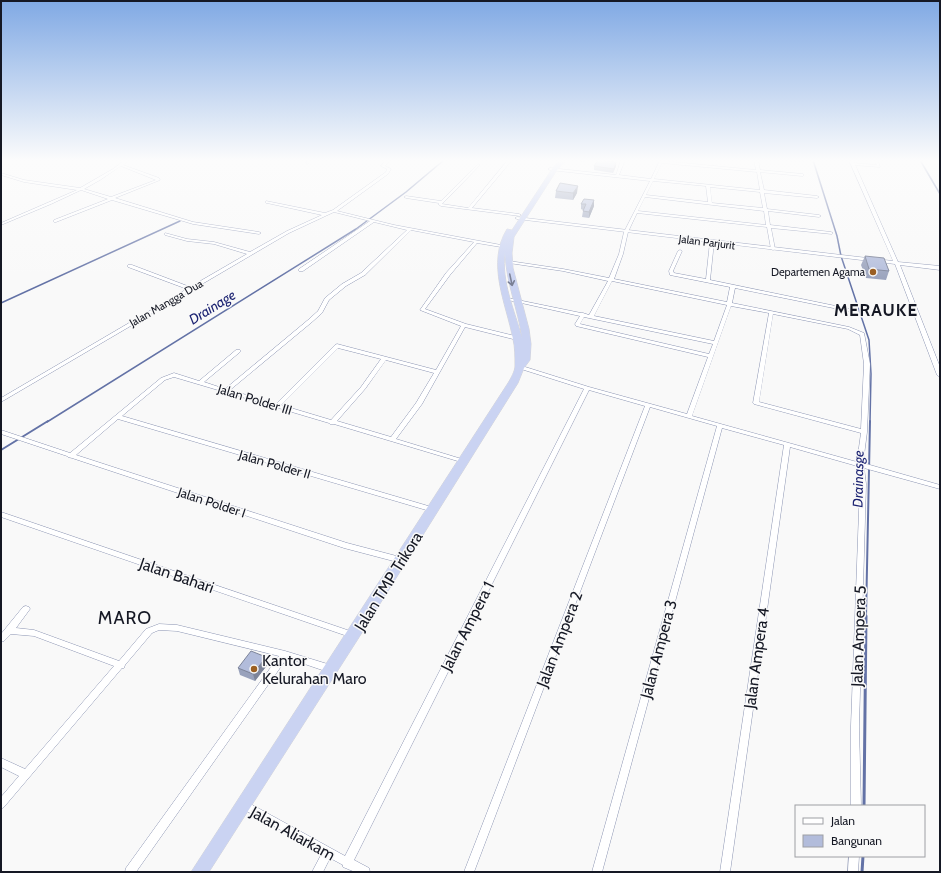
<svg xmlns="http://www.w3.org/2000/svg" width="941" height="873" viewBox="0 0 941 873" font-family="Cabin,sans-serif">
  <style>
    .lines { fill: none; stroke-linecap: round; stroke-linejoin: round }
    .stream-far2 { stroke: #6372a6; stroke-width: 1.5 }
    .stream-far1 { stroke: #6372a6; stroke-width: 2 }
    .stream { stroke: #6372a6; stroke-width: 3 }
    .minor-casing { stroke: #8c95b3; stroke-width: 1 }
    .tertiary-casing { stroke: #8c95b3; stroke-width: 1 }
    .trunk-casing { stroke: #d5d5d8; stroke-width: 1 }
    .minor { fill: #fff; fill-rule: evenodd }
    .tertiary { fill: #fff; fill-rule: evenodd }
    .trunk { fill: #cad3f2; fill-rule: evenodd }
    .wall { fill: #99a2bc }
    .shaded-wall { fill: #7d8499 }
    .building { fill: #b2bcdb; stroke: #7d8499 }
    .oneway { stroke: #797f95 }
    .poi-dot { fill: #9b5f22; stroke: #f9f9f9; stroke-width: 1.5 }
    .labels { text-anchor: middle; stroke-width: 3; stroke-linejoin: round; paint-order: stroke }
    .far-street-label { font-size: 11px; fill: #151824; stroke: #f9f9f9 }
    .far-poi-label { font-size: 11px; fill: #151824; stroke: #f9f9f9; text-anchor: end }
    .street-label { font-size: 13px; fill: #151824; stroke: #f9f9f9 }
    .water-label { font-size: 14px; font-style: italic; fill: #1c2372; stroke: #f9f9f9 }
    .near-street-label { font-size: 16px; fill: #151824; stroke: #f9f9f9 }
    .near-poi-label { font-size: 16px; fill: #151824; stroke: #f9f9f9; text-anchor: start }
    .district-label { font-size: 17px; font-weight: bold; letter-spacing: 1px; fill: #151824; stroke: #f9f9f9 }
    .near-quarter-label { font-size: 18px; letter-spacing: 1px; fill: #151824; stroke: #f9f9f9 }
  </style>
  <rect width="100%" height="100%" fill="#f9f9f9"/>
  <g class="lines">
    <path class="stream-far2" d="M813,160l24,76 4,20 28,84 2,34 -1,48
      M920,160l20,34
      M1,303l179,-82
      M47,422l309,-193 50,-37 38,-32"/>
    <path class="stream-far1" d="M1,450l47,-29
      M866,617l4,-196"/>
    <path class="stream" d="M864,806l2,-190
      M862,872l1,-16"/>
    <defs>
      <path id="minor" d="M125,160h4l-6,5 36,13 1,2 -45,18 78,24 66,10 2,1 -2,1 -66,-10 -81,-24 -56,22h-2v-2l54,-21 -27,-9 -30,14 -50,21v-2l76,-33 -53,-8 -23,-7v-2l23,7 56,8 33,-19zM121,166l35,14 -45,17 -27,-8 16,-9z
        M308,160h4l-4,4 -2,-1z
        M386,160h4l-5,6 6,3 -3,5 -51,37 57,14 107,20 2,1 -2,1 -24,-4 -27,32 -25,34 41,15 53,13 1,1 -3,2 -52,-13 -43,77 -26,35 69,21 1,1 -1,1h-4l-127,-38h-4l-1,-1 -155,-46 -9,3 -43,36 313,92 1,2 -1,2h-2l-315,-93 -42,36 271,88 57,15 1,2 -1,2 -3,1 -57,-15 -272,-90 -4,-1 -1,-1 -66,-22v-4l69,23 91,-75 13,-5 25,8 37,-31h4l1,1 -1,1 -36,30 21,7 83,-69 10,-9 7,-13 17,-14 19,-11 46,-43 -33,-8 -71,49h-4v-2l71,-48 -36,-9 -45,21 -288,169v-4l186,-109 -59,-22v-2h4l58,22 57,-33 -33,-10 -27,-3 -22,-6v-2l22,6 27,3 36,10 37,-21 35,-16 -55,-12h-1v-2l59,12 8,-3 53,-38 1,-3 -6,-3zM411,230l63,12 -28,31 -26,37 41,16 -25,44 -99,-26 -2,1 -59,59 -46,-14 82,-68 10,-9 7,-13 17,-14 19,-11zM338,348l43,11 -20,28 -30,33 -50,-15zM386,360l48,13 -18,30 -25,34 -54,-16 28,-32z
        M508,160h4l-40,48 47,6 2,1 -1,1 -79,-10 -3,-2 1,-1 -33,-5 -2,-1 2,-1 35,5 37,-37 2,1 -1,1 -37,38 26,4z
        M621,160h4l-6,15 32,4 9,-19h4l-1,1 93,9 -2,-10h4l2,10 43,4v2h-1l-42,-4 4,18 53,6 2,1 -2,1 -53,-5 3,16 52,6 2,1 -2,1 -51,-6 2,14 61,7 2,1 -1,1 -61,-6 4,21 -2,1 -2,-1 -4,-22 -130,-14 -9,19 -5,22 -9,25 113,23 3,-15 -60,-12 -1,-4 9,-20 2,-1 2,1 -9,20 1,2 32,6 4,-37 2,-1 2,1 -4,38 140,29v2h-2l-113,-23 -3,15 117,24 15,6 6,31 -3,68 -4,31 77,22v4l-76,-21 2,16 -7,242 2,80h-10v-80l9,-242 -3,-18 -67,-19 -60,425h-10l64,-427 -62,-17 -120,444h-10l125,-446 -67,-19 -176,465h-10l181,-466 -56,-16 -235,470 15,8 1,4h-15l-12,-5v-2l-13,-7 -7,14h-11l10,-19 -81,-45 -2,-3 2,-3 3,-2 3,2 98,54 239,-467 -66,-21 -1,-1 1,-1h4l67,21 98,27 21,-57 -132,-31 -1,-2 5,-8 -72,-16 -2,-1 2,-1 73,15h2l6,2 19,-34 -45,-10 -54,-8 -2,-1 2,-1 54,8 46,9 10,-24 5,-22 26,-51 -100,-11 -2,-1 2,-1 66,7zM662,163l95,9 3,18 -106,-11zM653,181l53,5 2,16 -62,-7zM710,187l50,5 3,16 -51,-5zM645,197l119,14 2,14 -128,-14zM612,281l115,24 -13,36 -120,-25zM731,306l38,7 -16,90 1,1 107,29 -4,29 -165,-46zM773,314l75,15 12,6 4,29 -3,65 -102,-27zM584,317l129,27 -4,10 -129,-30z
        M787,160h21l-2,1h-17z
        M874,160h4l2,7 -27,-2 -2,-1 2,-1 24,2z
        M1,512l352,120 3,1 1,2 -1,2 -3,1 -352,-121z
        M26,606l3,1 1,2 -14,19 18,2 85,31 27,-32 13,-5 18,1 108,26 49,15 1,3 -1,3 -3,1 -44,-15 -151,214h-11l1,-4 153,-212 -102,-25 -18,-1 -7,3 -27,32 -1,3h-2l-118,139 -3,2v-12l18,-21 -18,-9v-9l24,11 89,-103 -80,-30 -23,-2 -7,7 -3,1v-8l22,-27z
        M849,856h10l-1,16h-10z"/>
      <path id="tertiary" d="M849,160h4l45,102 42,4v4l-40,-5 40,102v10l-3,-2 -42,-111 -378,-45 -2,-1 2,-1 376,44z"/>
      <path id="trunk" d="M560,160h6l-9,10 -43,67 -2,16 1,15 16,61 2,15 -1,16 -6,8 -6,15 -160,256 -149,233h-18l317,-489c3,-5 7,-12 7,-17 0,-9 0,-19 -2,-27 -7,-36 -27,-76 -6,-110l5,1 40,-61zM505,253c1,30 13,56 17,85 -7,-27 -21,-56 -17,-85z"/>
    </defs>
    <use href="#minor" class="minor-casing"/>
    <use href="#tertiary" class="tertiary-casing"/>
    <use href="#trunk" class="trunk-casing"/>
    <use href="#minor" class="minor"/>
    <use href="#tertiary" class="tertiary"/>
    <use href="#trunk" class="trunk"/>
  </g>
  <path class="wall" d="M573,160h13l-1,2 -12,-1z
    M616,162v4l-3,7 -19,-3v-4z
    M556,191l21,2 -4,7 -18,-2z
    M594,200v6l-5,12 -7,-1 1,-6v-1l-2,-1v-5z
    M865,256l24,15 -3,9 -20,-2 -5,-13z
    M266,657l2,7 -13,17 -15,-6 -2,-7z"/>
  <path class="shaded-wall" d="M616,162v4l-3,7 1,-4z
    M578,186l-1,7 -4,7v-7z
    M594,200v6l-5,12v-6z
    M266,657l2,7 -13,17 -2,-7z"/>
  <path class="building" d="M598,160l18,2 -2,7 -20,-3z
    M560,183l18,3 -5,7 -17,-2z
    M584,199l10,1 -5,12 -6,-1 3,-7h-5z
    M865,256l19,2 5,13 -20,-2z
    M251,651l15,6 -13,17 -15,-6z"/>
  <defs><path id="oneway-shaft" d="M-6 0H5M1.5-3L5.5 0L1.5 3" fill="none" stroke-width="1.6" stroke-linecap="round" stroke-linejoin="round"/></defs>
  <use class="oneway" href="#oneway-shaft" transform="translate(511 280) rotate(78)"/>
  <linearGradient id="sky" x2="0" y2="1"><stop stop-color="#80a9e4"/><stop offset="0.57" stop-color="#fcfcfc"/><stop offset="1" stop-color="#fcfcfc" stop-opacity="0"/></linearGradient>
  <rect width="941" height="282" fill="url(#sky)"/>
  <g class="poi-dot">
    <circle cx="873" cy="272" r="4"/>
    <circle cx="254" cy="669" r="4"/>
  </g>
  <g class="labels">
    <g class="far-street-label">
      <text transform="translate(707 242) rotate(7)" y="4">Jalan Parjurit</text>
      <text transform="translate(166 303) rotate(-30)" y="4">Jalan Mangga Dua</text>
    </g>
    <g class="far-poi-label">
      <text x="865" y="276">Departemen Agama</text>
    </g>
    <g class="street-label">
      <text transform="translate(255 399) rotate(17)" y="5">Jalan Polder III</text>
      <text transform="translate(275 464) rotate(16)" y="5">Jalan Polder II</text>
      <text transform="translate(212 502) rotate(18)" y="5">Jalan Polder I</text>
    </g>
    <g class="water-label">
      <text transform="translate(212 307) rotate(-32)" y="5">Drainage</text>
      <text transform="translate(858 479) rotate(-89)" y="5">Drainasge</text>
    </g>
    <g class="near-street-label">
      <text transform="translate(177 575) rotate(19)" y="6">Jalan Bahari</text>
      <text transform="translate(388 581) rotate(-58)" y="6">Jalan TMP Trikora</text>
      <text transform="translate(467 626) rotate(-63)" y="6">Jalan Ampera 1</text>
      <text transform="translate(858 636) rotate(-88)" y="6">Jalan Ampera 5</text>
      <text transform="translate(559 639) rotate(-69)" y="6">Jalan Ampera 2</text>
      <text transform="translate(658 649) rotate(-75)" y="6">Jalan Ampera 3</text>
      <text transform="translate(756 658) rotate(-82)" y="6">Jalan Ampera 4</text>
      <text transform="translate(293 833) rotate(29)" y="6">Jalan Aliarkam</text>
    </g>
    <g class="near-poi-label">
      <text x="262" y="666">Kantor<tspan x="262" dy="18">Kelurahan Maro</tspan></text>
    </g>
    <g class="district-label">
      <text x="876" y="316">MERAUKE</text>
    </g>
    <g class="near-quarter-label">
      <text x="125" y="624">MARO</text>
    </g>
  </g>
  <rect width="941" height="873" fill="none" stroke="#151824" stroke-width="4"/>
  <rect x="795" y="805" width="130" height="52" fill="#f9f9f9" stroke="#9e9fa4"/>
  <rect x="803" y="818" width="20" height="6" fill="#ffffff" stroke="#9e9fa4"/>
  <text x="831" y="825" font-size="12" fill="#151824">Jalan</text>
  <rect x="803" y="835" width="20" height="12" fill="#b2bcdb" stroke="#9e9fa4"/>
  <text x="831" y="845" font-size="12" fill="#151824">Bangunan</text>
</svg>
